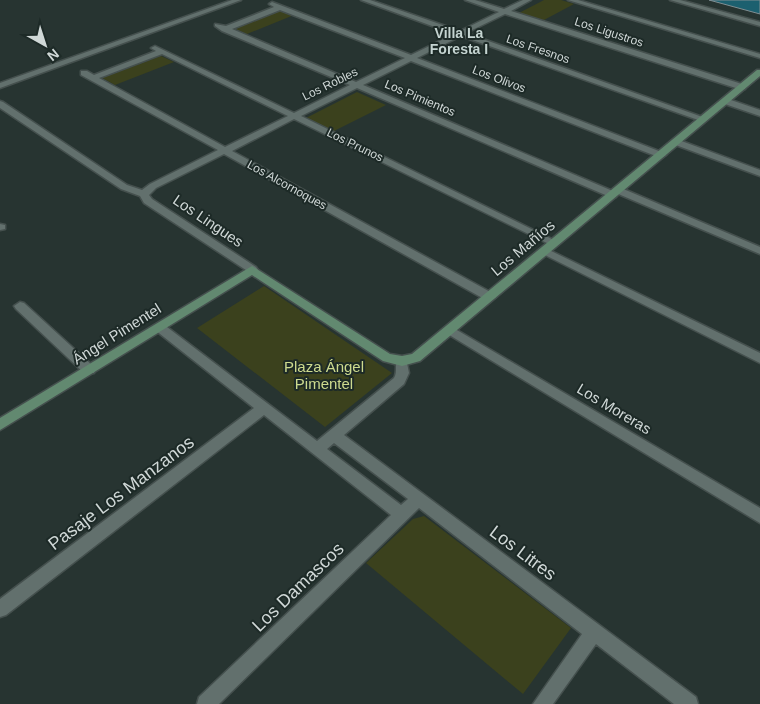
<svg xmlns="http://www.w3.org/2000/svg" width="760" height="704" viewBox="0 0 760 704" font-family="Arial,sans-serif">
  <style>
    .green { fill: #3b411d }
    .building { fill: #1c606f; stroke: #808e92 }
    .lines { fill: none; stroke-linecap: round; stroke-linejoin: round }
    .lane-casing { stroke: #45504e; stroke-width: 3 }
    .street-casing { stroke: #45504e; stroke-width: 3 }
    .secondary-casing { stroke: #45504e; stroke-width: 3 }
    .lane { fill: #62706d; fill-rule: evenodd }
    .street { fill: #62706d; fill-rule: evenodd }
    .secondary { fill: #628970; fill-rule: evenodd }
    .labels { text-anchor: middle; stroke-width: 4; stroke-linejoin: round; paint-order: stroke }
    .far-street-label { font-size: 12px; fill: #d0d8d7; stroke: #1d2a27 }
    .far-neighbourhood-label { font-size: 14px; font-weight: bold; fill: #c5d4d1; stroke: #1d2a27 }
    .street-label { font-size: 15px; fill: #d0d8d7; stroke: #1d2a27 }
    .park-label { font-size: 15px; fill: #cdda8e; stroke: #1d2a27 }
    .near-street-label { font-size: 18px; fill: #d0d8d7; stroke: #1d2a27 }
  </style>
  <rect width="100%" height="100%" fill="#273431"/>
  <path class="green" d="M544,0h17l13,4 -30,16 -25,-7z
    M281,10l13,5 -47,19 -14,-6z
    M161,56l13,6 -59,23 -13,-7z
    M357,92l29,13 -52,26 -28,-13z
    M264,286l128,87 -67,54 -128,-99z
    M424,516l147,112 -48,66 -157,-131 47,-44z"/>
  <path class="building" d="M709,0h51v14z"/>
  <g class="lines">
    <defs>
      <path id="lane" d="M232,0h9l-241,88v-5z"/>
      <path id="street" d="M361,0h9l90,31 39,-19 -34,-12h10l29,9 19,-9h8l-20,11 234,74v4h-6l-234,-75 -39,19 242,86 -7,2 -240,-85 -44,22 247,95 2,2 -5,3 -250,-97 -48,24 252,107 -2,-2 2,-2h6l139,59v7l-144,-61v4h-6l-253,-109 -56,28 259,127 -5,3 -4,-1 -257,-126 -62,32 262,143 2,3 -6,4 -4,-1 -262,-146 -68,34 -7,7 3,4 104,68 2,3 -2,3 -4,1 -108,-71 -4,-7 -19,-7 -121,-81v-7l3,1 124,83 15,5 8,-6 68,-34 -137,-75v-4h6l7,4 62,-24 -5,-3 4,-2 139,67 56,-28 -128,-54 -7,-5v-2l11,2 48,-19 -5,-3 3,-2 139,53 43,-21zM280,10l125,48 -49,24 -124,-53zM162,54l126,62 -63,31 -126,-69z
        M568,0h10l182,54v4z
        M670,0h10l80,22v4z
        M722,99h6l32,11v6l-38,-13z
        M676,139l84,31v6l-87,-32 -1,-2z
        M0,224l5,1v4l-5,1z
        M545,248l215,105v10l-219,-110 -1,-2z
        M20,302l4,1 70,64 1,3 -1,3h-10l-68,-64 -2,-3z
        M159,323l4,1 154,117 77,-63c4,-7 0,-14 4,-20h8l3,15 -5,11 -60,51 352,262 2,7h-24l-78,-60 -43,60h-20l49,-70 -163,-126 -200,196h-22l2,-7 192,-182 -127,-100 -258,200 -6,2v-18l254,-191 -99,-78 -2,-3zM334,443l74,56 -7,6 -74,-56z
        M450,326l310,182v15l-314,-190 -2,-3 2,-3z"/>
      <path id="secondary" d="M757,70h3v6l-340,285 -18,5 -19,-5 -131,-86 -252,155v-12l252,-152 138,88 12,2 10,-2z"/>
    </defs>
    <use href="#lane" class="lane-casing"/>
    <use href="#street" class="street-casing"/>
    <use href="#secondary" class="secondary-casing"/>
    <use href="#lane" class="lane"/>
    <use href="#street" class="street"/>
    <use href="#secondary" class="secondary"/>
  </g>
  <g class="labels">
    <g class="far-street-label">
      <text transform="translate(609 32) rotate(18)" y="4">Los Ligustros</text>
      <text transform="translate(538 49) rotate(19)" y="4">Los Fresnos</text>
      <text transform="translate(499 79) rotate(21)" y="4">Los Olivos</text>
      <text transform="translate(330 84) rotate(-26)" y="4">Los Robles</text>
      <text transform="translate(420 98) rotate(23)" y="4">Los Pimientos</text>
      <text transform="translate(355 145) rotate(26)" y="4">Los Prunos</text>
      <text transform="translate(287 185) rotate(29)" y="4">Los Alcornoques</text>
    </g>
    <g class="far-neighbourhood-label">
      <text x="459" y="38">Villa La<tspan x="459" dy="16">Foresta I</tspan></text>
    </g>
    <g class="street-label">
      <text transform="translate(208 221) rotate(34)" y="5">Los Lingues</text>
      <text transform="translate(523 248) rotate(-40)" y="5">Los Mañíos</text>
      <text transform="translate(117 334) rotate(-32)" y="5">Ángel Pimentel</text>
      <text transform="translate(614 409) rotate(31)" y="5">Los Moreras</text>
    </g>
    <g class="park-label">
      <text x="324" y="372">Plaza Ángel<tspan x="324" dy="17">Pimentel</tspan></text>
    </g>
    <g class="near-street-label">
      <text transform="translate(121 493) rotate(-37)" y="6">Pasaje Los Manzanos</text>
      <text transform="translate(523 553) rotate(37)" y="6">Los Litres</text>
      <text transform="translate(298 587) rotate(-44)" y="6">Los Damascos</text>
    </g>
  </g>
  <g transform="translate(45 45) rotate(141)" stroke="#1d2a27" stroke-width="4" paint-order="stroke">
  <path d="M0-4L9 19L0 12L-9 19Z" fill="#d0d8d7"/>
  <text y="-8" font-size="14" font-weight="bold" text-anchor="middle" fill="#d0d8d7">N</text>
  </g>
</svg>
